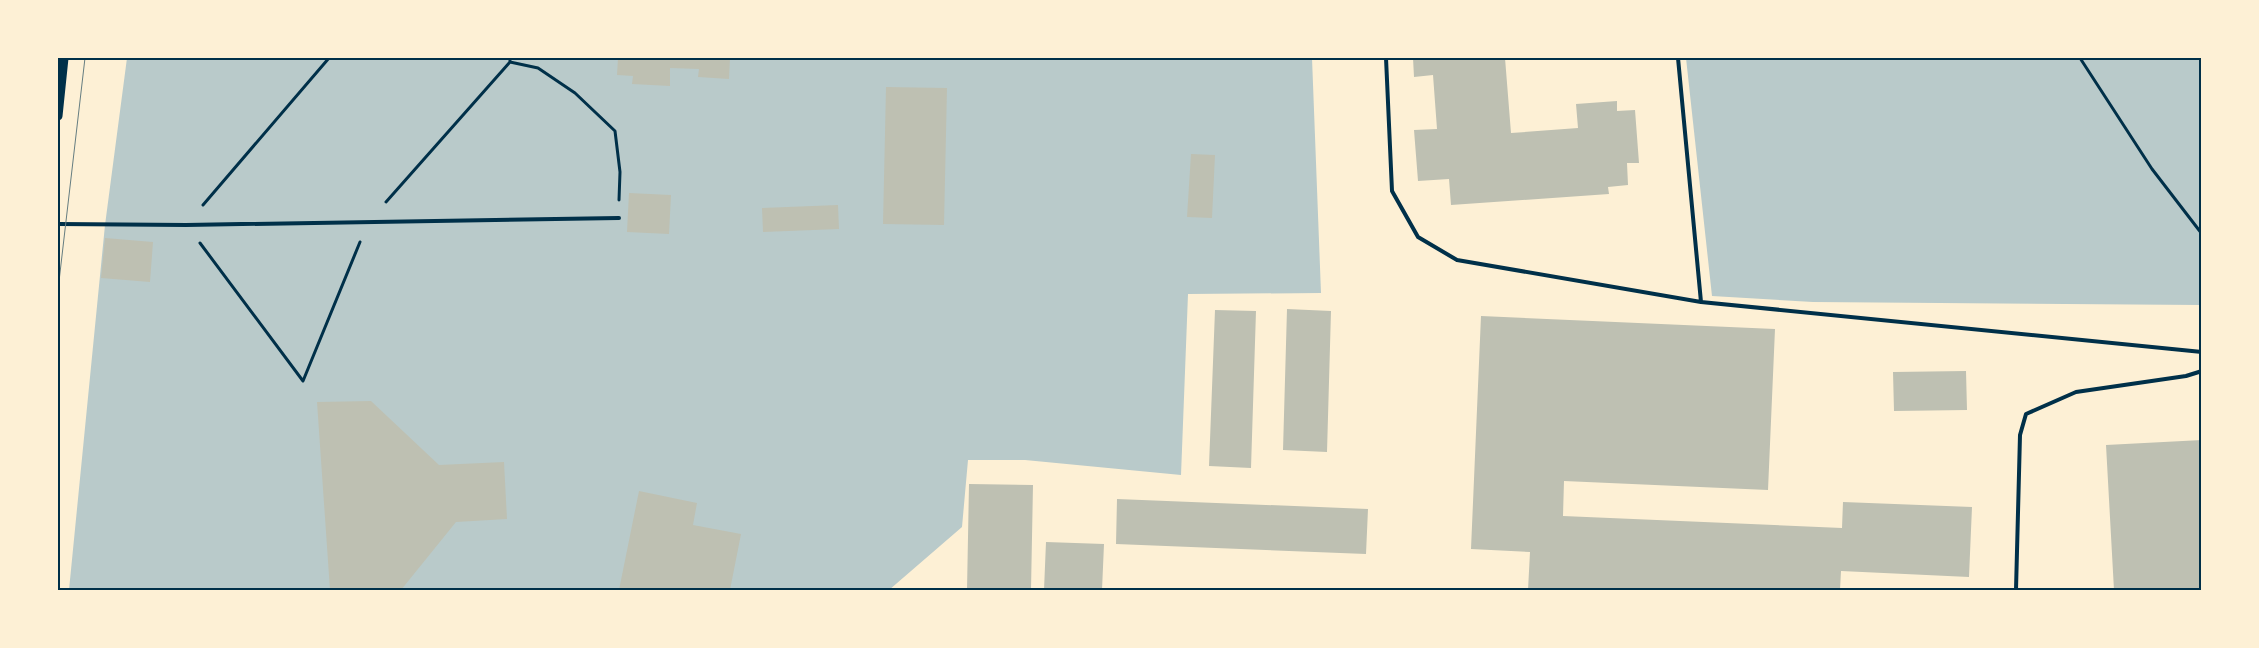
<svg xmlns="http://www.w3.org/2000/svg" width="2259" height="648" viewBox="0 0 2259 648" font-family="'Source Sans 3',sans-serif">
  <style>
    .green { fill: #b9caca }
    .building { fill: #bec0b2 }
    .lines { fill: none; stroke-linecap: round; stroke-linejoin: round }
    .path { stroke: #003049; stroke-width: 3 }
    .service { stroke: #003049; stroke-width: 4 }
    .tertiary { stroke: #003049; stroke-width: 9 }
    .tram { stroke: #657d81; stroke-width: 1 }
    .neatline { fill: none; stroke: #003049; stroke-width: 2 }
  </style>
  <rect width="100%" height="100%" fill="#fdf0d5"/>
  <path class="green" d="M127,58h1185l9,235 -133,1 -7,181 -156,-15h-57l-6,67 -73,63h-820l36,-365z
    M1686,58h515v247l-388,-3 -101,-6z"/>
  <path class="building" d="M618,58h112l-1,21 -31,-2 1,-8 -29,-1v18l-38,-2 1,-8 -16,-1z
    M1413,58h92l6,75 67,-5 -2,-24 41,-3v10l18,-1 4,53h-12l1,22 -20,2 1,7 -158,11 -2,-26 -31,2 -4,-51 23,-1 -4,-54 -19,2z
    M886,87l61,1 -3,137 -61,-1z
    M1191,154l24,1 -3,63 -25,-1z
    M629,193l42,2 -2,39 -42,-2z
    M838,205l1,24 -76,3 -1,-24z
    M105,238l48,4 -3,40 -49,-4z
    M1287,309l44,2 -4,141 -44,-2z
    M1215,310l41,1 -5,157 -42,-2z
    M1481,316l294,13 -7,161 -204,-9 -1,35 279,12 1,-26 129,5 -3,70 -128,-6 -1,19h-312l2,-38 -59,-3z
    M1966,371l1,39 -73,1 -1,-39z
    M371,401l68,64 65,-3 3,57 -51,3 -55,68h-71l-13,-188z
    M2202,440v93h-3l3,57h-88l-8,-145z
    M969,484l64,1 -2,105h-64z
    M639,491l58,12 -4,22 48,9 -11,56h-111z
    M1117,499l251,10 -2,45 -250,-10z
    M1046,542l58,2 -2,46h-58z"/>
  <g class="lines">
    <path class="path" d="M510,58v4l28,6 37,25 40,38 5,41 -1,28
      M2080,58l72,111 50,65
      M386,202l124,-140
      M203,205l126,-147
      M200,243l103,138 57,-139"/>
    <path class="service" d="M1386,58l6,133 26,46 39,23 244,42 501,50
      M1678,58l23,244
      M58,224l128,1 433,-7
      M2016,590l4,-155 6,-21 50,-22 110,-16 16,-5"/>
    <path class="tertiary" d="M58,116l6,-58"/>
    <path class="tram" d="M58,290l27,-232"/>
  </g>
  <rect width="2259" height="648" fill="none" stroke="#fdf0d5" stroke-width="118"/>
  <rect x="59" y="59" width="2141" height="530" class="neatline"/>
</svg>
